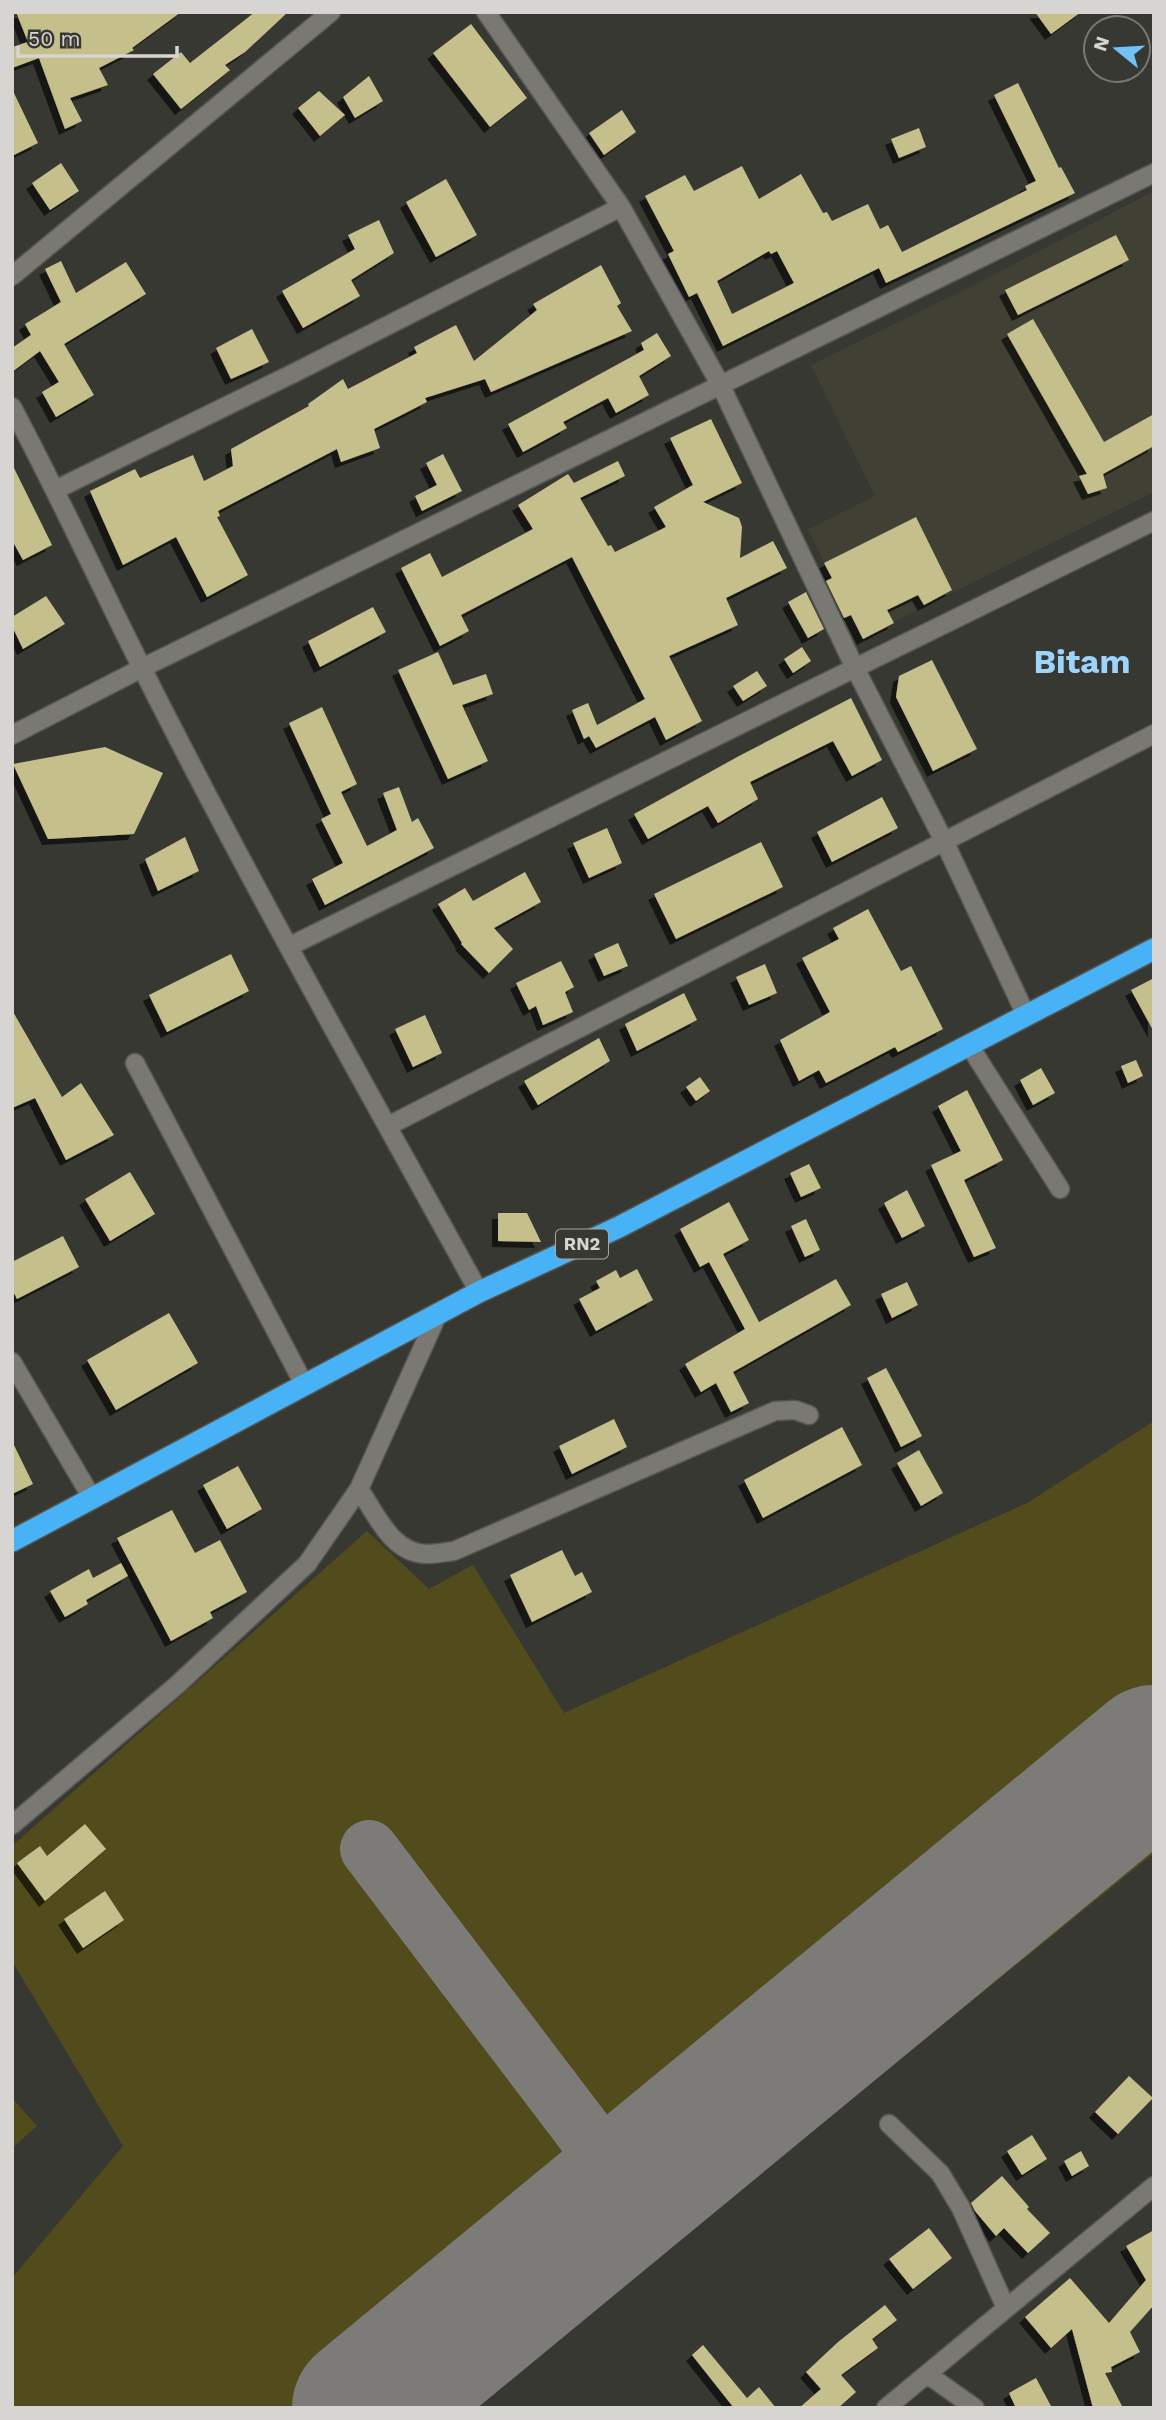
<svg xmlns="http://www.w3.org/2000/svg" width="1166" height="2420" viewBox="0 0 1166 2420" font-family="'Work Sans',sans-serif">
  <style>
    .built { fill: #414035 }
    .green { fill: #524c1c }
    .lines { fill: none; stroke-linecap: round; stroke-linejoin: round }
    .taxiway { stroke: #7c7b77; stroke-width: 58 }
    .runway { stroke: #7c7b77; stroke-width: 144 }
    .building { fill: #c5bf8b; fill-rule: evenodd; filter: url(#shadow) }
    .street-casing { stroke: #565652; stroke-width: 21 }
    .highway-casing { stroke: #565652; stroke-width: 24 }
    .street { stroke: #797873; stroke-width: 18 }
    .highway { stroke: #47b3f6; stroke-width: 21 }
    .labels { text-anchor: middle; stroke-width: 7; stroke-linejoin: round; paint-order: stroke }
    .shield { fill: #383833; stroke: #a7a6a2; stroke-width: 2 }
    .shield-label { font-size: 18px; font-weight: bold; fill: #d6d5d2 }
    .town-label { font-size: 33px; font-weight: bold; fill: #9cd4fc; stroke: #383833 }
  </style>
  <defs>
    <filter id="shadow"><feDropShadow dx="-6" dy="6" stdDeviation="0" flood-color="#0009"/></filter>
  </defs>
  <rect width="100%" height="100%" fill="#383833"/>
  <path class="built" d="M1154,191v301l-293,146 -53,-109 67,-33 -64,-131 167,-82z"/>
  <path class="green" d="M1154,1421v432l-683,555h-459v-130l111,-132 -111,-185v-115l355,-315 62,58 44,-24 91,148 465,-211z
    M12,2098l25,28 -25,22z"/>
  <g class="lines">
    <path class="taxiway" d="M369,1849l259,341"/>
    <path class="runway" d="M364,2408l790,-651"/>
  </g>
  <path class="building" d="M16,12h165l-49,36 2,2 -35,18 9,17 -38,13 12,23 -17,8 -26,-71 -27,10v-21l16,-5z
    M255,12h33l-43,40 -20,13 5,5 -49,39 -28,-35 28,-22 9,11z
    M1035,12h46l-30,22z
    M471,24l56,74 -37,29 -57,-74z
    M369,76l14,25 -28,17 -12,-21z
    M1018,83l41,85 2,-1 14,26 -189,90 -7,-15 -156,78 -26,-53 -8,4 -21,-43 6,-3 -29,-55 40,-21 9,16 48,-25 17,33 42,-25 22,39 4,-1 5,9 36,-17 12,25 8,-4 14,27 125,-62 -2,-4 11,-5 -42,-86zM769,251l2,3 6,-3 17,32 -62,31 -15,-33z
    M12,89l26,54 -26,13z
    M319,91l26,24 -25,21 -22,-28z
    M622,110l14,22 -32,23 -15,-22z
    M919,128l7,19 -27,11 -8,-19z
    M61,163l18,28 -29,19 -18,-27z
    M446,179l31,56 -41,22 -30,-55z
    M379,220l15,33 -43,27 9,16 -57,32 -21,-37 73,-42 -7,-14z
    M1116,235l13,25 -111,55 -13,-25z
    M61,261l15,32 50,-31 20,32 -82,50 30,51 -38,22 -14,-25 17,-10 -19,-31 -28,21v-24l19,-13 -6,-11 36,-22 -16,-33z
    M601,265l20,38 -4,3 15,25 -141,61 -6,-13 -60,19 2,4 -53,27 6,19 -39,14 -4,-13 -119,62 2,5 -3,1 31,58 -41,22 -31,-60 -53,28 -33,-74 45,-22 5,9 53,-23 11,26 29,-15 -2,-17 78,-43 -1,-2 35,-25 5,10 69,-36 -3,-6 42,-22 18,36 63,-51 -4,-6z
    M1033,319l71,123 50,-28v32l-51,28 4,14 -19,6 -9,-18 8,-2 -80,-140z
    M252,329l17,33 -38,17 -15,-31z
    M657,333l14,23 -32,20 10,19 -33,18 -8,-15 -45,24 4,6 -44,24 -15,-28 136,-74 -3,-7z
    M711,419l31,64 -39,19 36,16 3,9 -2,31 33,-17 14,27 -61,30 12,27 -69,31 33,65 -36,19 -11,-23 -59,31 -7,-12 -5,3 -12,-29 16,-7 9,22 48,-26 -73,-142 -111,58 8,16 -29,15 -39,-78 29,-15 12,24 91,-48 -15,-24 50,-31 6,9 44,-22 7,15 -45,22 28,48 3,-1 4,7 51,-25 -12,-20 39,-22 -23,-47z
    M443,454l19,37 -40,20 -7,-15 22,-11 -11,-22z
    M12,464l40,81 -29,15 -11,-20z
    M916,517l36,73 -28,15 -6,-10 -31,15 7,13 -31,16 -12,-24 -7,3 -18,-37 6,-3 -8,-15z
    M806,592l18,37 -16,9 -20,-36z
    M46,596l19,28 -42,25 -11,-23v-9z
    M373,607l13,25 -66,35 -12,-26z
    M802,647l9,14 -18,12 -9,-14z
    M438,652l15,33 33,-11 7,20 -31,11 26,56 -40,18 -50,-109z
    M932,660l45,89 -44,22 -37,-74 3,-21z
    M757,671l10,15 -24,15 -10,-15z
    M851,698l31,62 -30,16 -19,-35 -83,41 8,17 -40,24 -10,-17 -60,33 -14,-25 105,-58z
    M322,707l35,77 -16,8 26,54 30,-16 -14,-37 16,-6 13,35 6,-4 16,30 -109,57 -13,-26 31,-16 -22,-44 10,-5 -42,-91z
    M105,747l58,26 -29,61 -86,5 -35,-75z
    M882,797l16,31 -66,34 -15,-30z
    M607,828l15,35 -33,15 -16,-35z
    M185,837l14,34 -41,20 -13,-32z
    M761,842l22,45 -107,52 -22,-45z
    M525,872l16,30 -47,26 19,21 -24,24 -28,-29 1,-1 -24,-39 27,-16 8,13z
    M868,909l33,62 10,-5 32,63 -45,23 -3,-5 -69,36 -7,-13 -20,11 -19,-41 50,-28 -28,-54 37,-19 -6,-11z
    M618,943l10,23 -24,10 -10,-22z
    M231,954l18,37 -82,41 -18,-37z
    M561,961l13,26 -9,5 8,20 -30,13 -7,-19 -7,4 -13,-27z
    M765,964l12,29 -28,12 -13,-28z
    M1154,978v54l-23,-42z
    M684,993l13,27 -60,31 -12,-27z
    M12,1010l50,87 19,-14 33,52 -48,25 -31,-62 -23,10z
    M425,1015l17,38 -29,14 -18,-38z
    M599,1038l11,23 -72,44 -14,-24z
    M1136,1060l7,16 -15,7 -7,-17z
    M1041,1068l14,25 -22,12 -13,-25z
    M700,1077l10,14 -14,10 -10,-14z
    M967,1090l36,70 -39,20 32,68 -22,9 -43,-92 30,-14 -23,-45z
    M809,1164l12,24 -20,9 -11,-24z
    M130,1172l25,42 -45,27 -25,-42z
    M907,1190l18,36 -23,12 -18,-35z
    M729,1202l20,38 -26,14 36,68 77,-43 15,26 -118,67 16,31 -18,9 -15,-29 -15,9 -16,-28 60,-35 -36,-67 -9,5 -20,-38z
    M498,1213h29l14,29 -43,-1z
    M806,1219l14,31 -15,7 -14,-31z
    M63,1236l16,31 -62,32 -5,-10v-27z
    M637,1269l16,31 -57,31 -17,-32 21,-11 -4,-7 20,-11 4,8z
    M907,1282l11,23 -26,13 -11,-24z
    M169,1313l29,50 -82,47 -29,-50z
    M886,1368l36,68 -21,11 -34,-69z
    M614,1419l13,28 -55,27 -13,-28z
    M842,1427l20,38 -99,53 -19,-38z
    M12,1441l21,43 -21,10z
    M919,1450l24,43 -22,13 -24,-43z
    M238,1466l24,43 -35,20 -24,-44z
    M172,1510l23,43 25,-13 27,52 -37,20 3,6 -42,23 -54,-103z
    M562,1550l13,26 7,-4 10,20 -60,30 -22,-47z
    M121,1563l7,13 -42,24 2,4 -23,13 -15,-26 39,-22 4,9z
    M85,1824l21,25 -61,52 -28,-38 23,-17 7,10z
    M105,1891l19,29 -41,28 -19,-29z
    M1129,2076l24,22 -35,36 -23,-22z
    M1032,2135l15,24 -25,16 -15,-24z
    M1081,2151l8,15 -17,10 -8,-15z
    M1002,2176l27,31 -2,2 23,24 -22,20 -24,-25 -8,8 -21,-25 -4,-8z
    M929,2228l23,30 -39,31 -24,-30z
    M1154,2230v75l-24,27 10,20 -29,15 1,5 -7,1 18,35h-30l-21,-79 -21,19 -26,-31 45,-39 39,45 37,-43 -20,-34z
    M885,2305l12,15 -25,19 6,9 -37,27 15,17 -18,16h-39l22,-19 -15,-17 32,-30z
    M703,2345l44,53 12,-11 17,21h-42l-42,-53z
    M1036,2378l16,30h-36l-7,-15z"/>
  <g class="lines">
    <defs>
      <path id="street" d="M486,12l135,195 99,177 135,284 90,175 81,172
        M12,276l319,-264
        M12,407c46,86 86,174 130,261 106,211 223,417 337,624
        M57,489l237,-116 327,-166
        M12,735l130,-67 1012,-495
        M290,946l864,-425
        M969,1045l91,144
        M135,1063l170,323
        M388,1126l766,-392
        M12,1362l80,136
        M359,1489c17,25 33,65 68,65 9,0 18,-2 27,-3l321,-140 20,-1 14,5
        M12,1825l165,-140 130,-121 52,-75 78,-173
        M889,2124l51,49 21,35 45,100
        M927,2374l48,34
        M886,2408l268,-222"/>
      <path id="highway" d="M12,1541l467,-249 140,-65 535,-278"/>
    </defs>
    <use href="#street" class="street-casing"/>
    <use href="#highway" class="highway-casing"/>
    <use href="#street" class="street"/>
    <use href="#highway" class="highway"/>
  </g>
  <g class="labels">
    <rect class="shield" x="556" y="1229.5" width="52" height="29" rx="5"/>
    <g class="shield-label">
      <text x="582" y="1250">RN2</text>
    </g>
    <g class="town-label">
      <text x="1082" y="673">Bitam</text>
    </g>
  </g>
  <rect width="1166" height="2420" fill="none" stroke="#d6d5d2" stroke-width="28"/>
  <g transform="translate(1117 49) rotate(288)"><circle r="33" fill="#383833" stroke="#777773" stroke-width="2"/>
  <path d="M0-5L12 26L0 18L-12 26Z" fill="#73c1f5"/>
  <text y="-10" font-size="19" font-weight="bold" text-anchor="middle" fill="#d6d5d2">N</text>
  </g>
  <path d="M18 46v10h159v-10" fill="none" stroke="#d6d5d2" stroke-width="3.5"/>
  <text x="28" y="46" font-size="21" fill="#d6d5d2" stroke="#383833" stroke-width="5" paint-order="stroke">50 m</text>
</svg>
